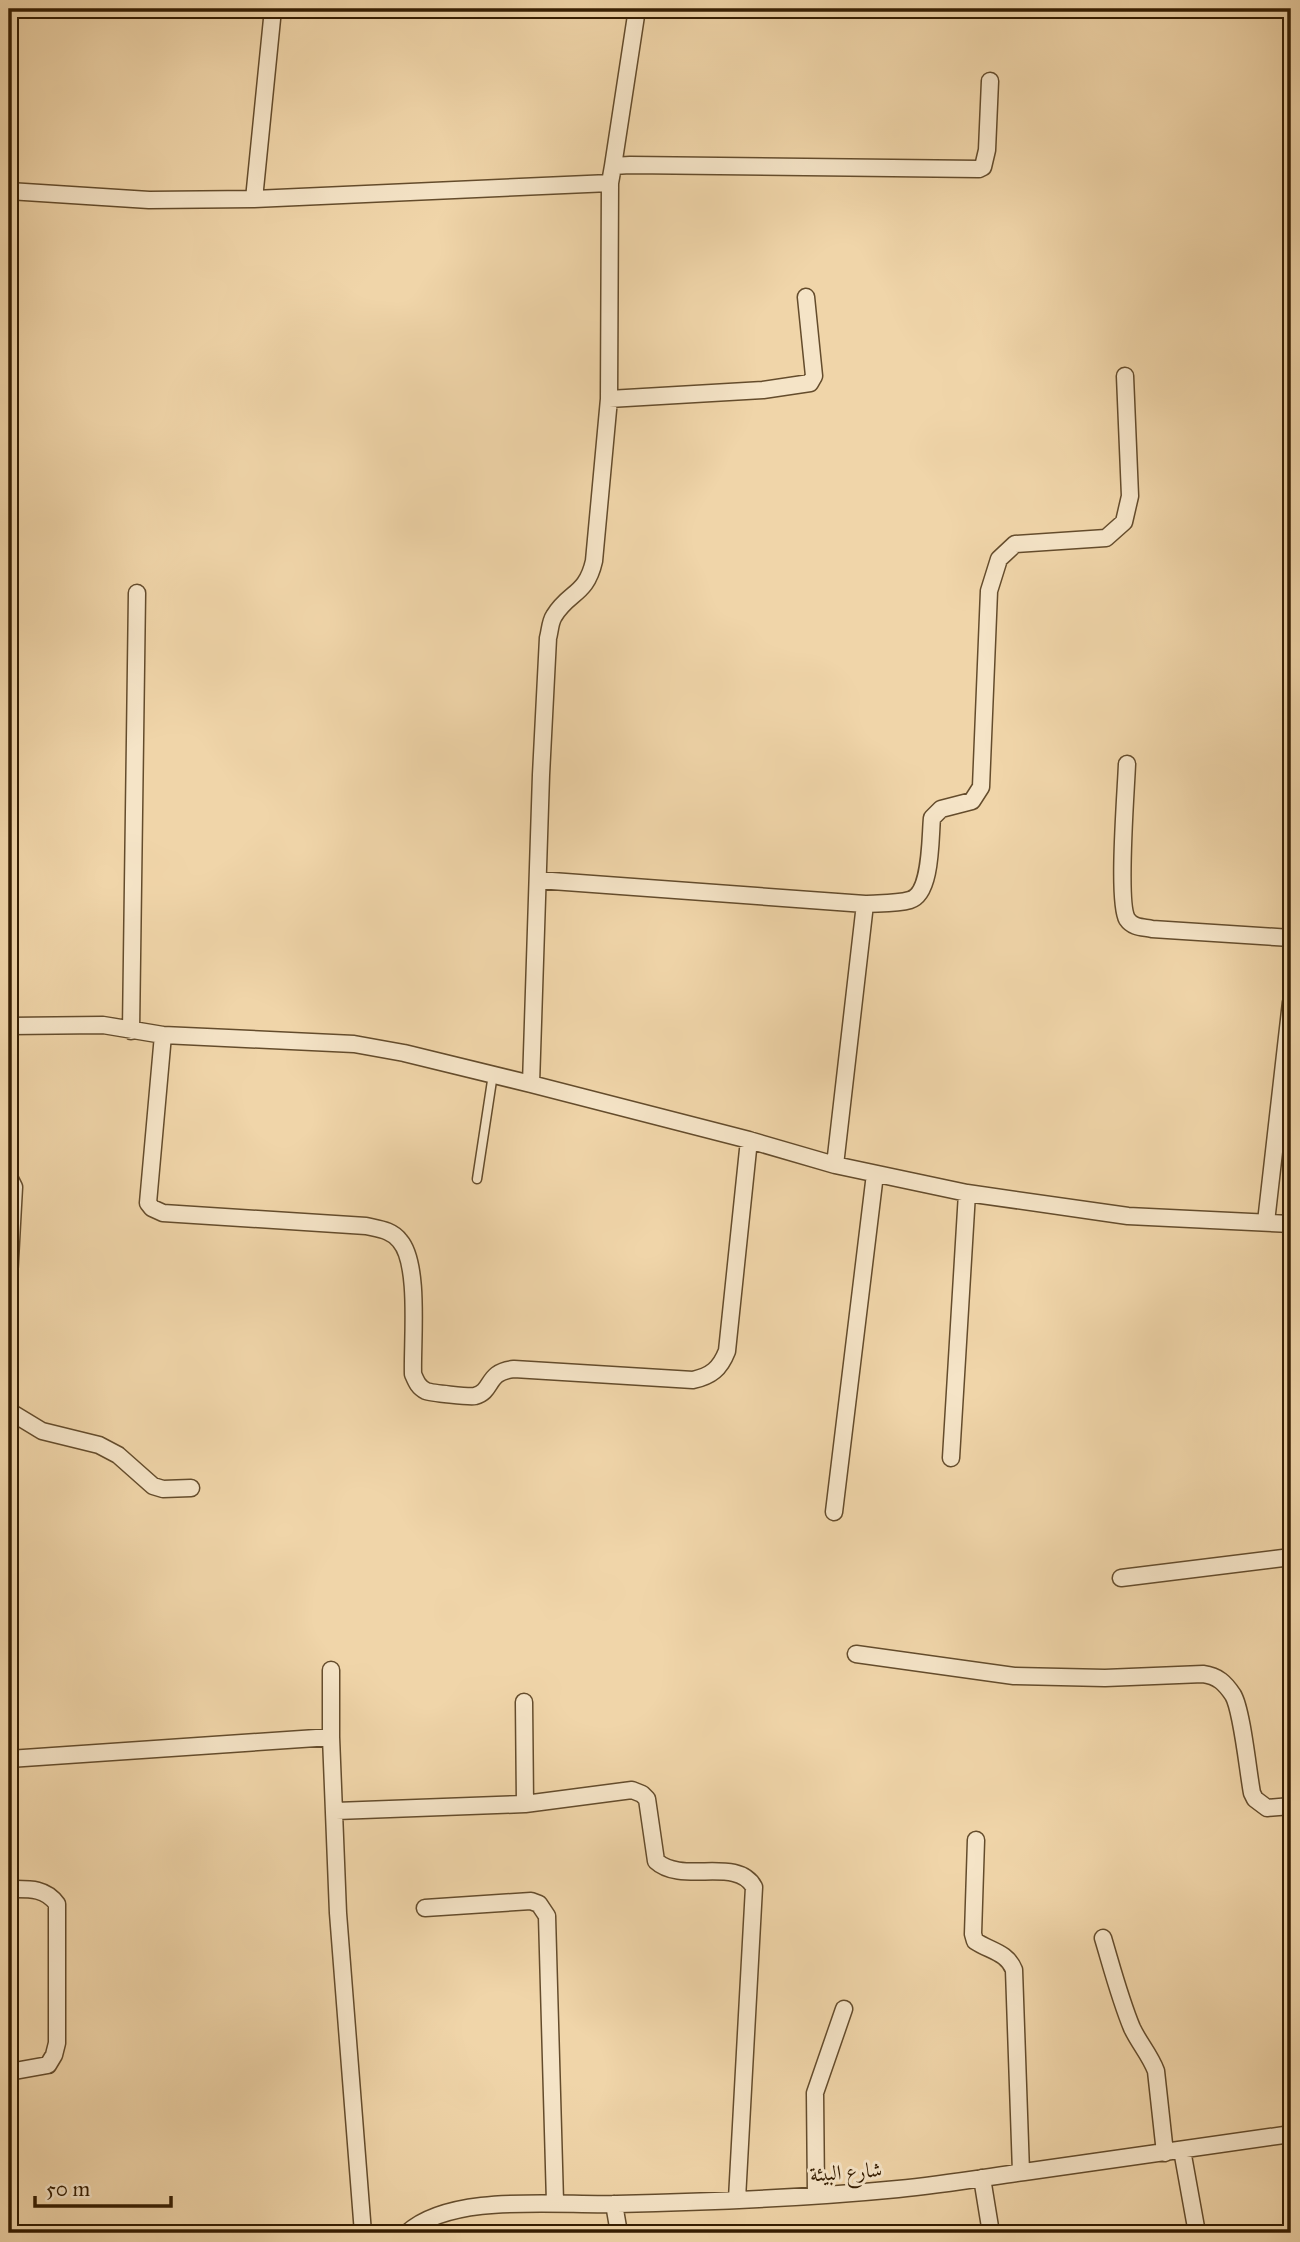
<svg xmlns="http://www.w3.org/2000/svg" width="1300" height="2242" viewBox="0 0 1300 2242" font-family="'IM FELL Great Primer',Amiri,serif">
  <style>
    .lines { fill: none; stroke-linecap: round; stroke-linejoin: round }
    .lane-casing { stroke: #644c2c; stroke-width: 11 }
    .street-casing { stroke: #644c2c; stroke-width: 19 }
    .lane { stroke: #f5e4c7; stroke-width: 8 }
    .street { stroke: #f5e4c7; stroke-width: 16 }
    .labels { text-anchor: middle; stroke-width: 6; stroke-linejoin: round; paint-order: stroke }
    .street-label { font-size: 21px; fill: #361e02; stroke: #f5e4c7 }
  </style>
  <rect width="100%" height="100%" fill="#f0d5a9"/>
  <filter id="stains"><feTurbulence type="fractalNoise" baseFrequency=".00286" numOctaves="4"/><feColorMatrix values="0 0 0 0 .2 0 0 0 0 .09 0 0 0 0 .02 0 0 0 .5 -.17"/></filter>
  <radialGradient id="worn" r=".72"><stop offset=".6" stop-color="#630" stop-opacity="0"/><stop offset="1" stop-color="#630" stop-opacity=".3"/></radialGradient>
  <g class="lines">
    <defs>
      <path id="lane" d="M477,1179l16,-105"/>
      <path id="street" d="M273,9l-19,190 356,-16 -1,216 -15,162c-8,35 -25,30 -40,55 -4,6 -4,15 -6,22l-7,137 -10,309
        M613,166l24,-157
        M610,183l3,-17 17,-1 349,4 4,-2 4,-17 3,-69
        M9,191l140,9 105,-1
        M609,399l154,-9 47,-7 4,-7 -8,-79
        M1127,764c-1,27 -10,137 0,155 6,9 16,8 25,10l139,9
        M538,880l327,24
        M9,1026l94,-1 60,10 191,9 50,9 127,31 218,56 86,25 132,28 161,23 163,8
        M131,1031l6,-438
        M163,1035l-15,168 4,5 11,5 203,13c13,3 26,4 34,15 20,23 12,100 13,133 3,7 5,13 13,17 5,2 43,6 49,5 19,-5 10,-24 39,-27l179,11c18,-4 27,-11 34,-29l22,-211
        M835,1165l30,-261c14,-1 31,0 45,-4 22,-6 20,-63 22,-82l9,-9 31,-8 9,-14 8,-196 10,-32 16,-15 91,-6 18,-16 6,-26 -5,-120
        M9,1177l5,10 -5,91
        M1266,1222l25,-220
        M9,1411l33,20 57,14 19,10 35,31 10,3 28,-1
        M951,1458l16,-265
        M834,1512l41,-338
        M1121,1578l170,-21
        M856,1654l158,22 91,2 98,-4c15,2 22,9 30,21 9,15 15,77 19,98l3,6 12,9 24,-2
        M331,1670v67l7,176 25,320
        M524,1702l1,102
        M9,1759l322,-22
        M336,1811l189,-7 107,-14 10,4 5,5 9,62c26,24 81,-5 98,26l-17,312
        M976,1840l-3,94 2,7c15,10 32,11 39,29l7,202
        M9,1889c18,0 36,-2 48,15v139l-3,12 -6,10 -39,7
        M425,1908l106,-7 8,3 8,12 8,286
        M1103,1938c9,30 17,61 29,90 7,15 18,27 24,43l9,82
        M1182,2150l15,83
        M982,2178l9,55
        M816,2195l-1,-102 29,-84
        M614,2204l5,29
        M407,2233c45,-41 152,-27 210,-29 94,-2 188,-6 281,-15 42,-4 84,-11 126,-17 89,-13 178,-25 267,-38"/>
    </defs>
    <use href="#lane" class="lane-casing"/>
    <use href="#street" class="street-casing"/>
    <use href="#lane" class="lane"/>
    <use href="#street" class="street"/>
  </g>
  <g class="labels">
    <g class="street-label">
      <text transform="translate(846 2172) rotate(-4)" y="7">شارع البيئة</text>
    </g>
  </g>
  <rect width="1300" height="2242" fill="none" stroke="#f0d5a9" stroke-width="35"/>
  <rect x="10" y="10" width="1279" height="2221" fill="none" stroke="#361e02" stroke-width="3.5"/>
  <rect x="18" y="18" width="1265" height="2207" fill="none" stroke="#361e02" stroke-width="2"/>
  <path d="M35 2196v10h136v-10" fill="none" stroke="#361e02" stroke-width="3.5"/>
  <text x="46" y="2196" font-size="21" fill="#361e02" stroke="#f5e4c7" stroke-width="5" paint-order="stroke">50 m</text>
  <rect width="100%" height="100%" filter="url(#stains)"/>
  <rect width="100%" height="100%" fill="url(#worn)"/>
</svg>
